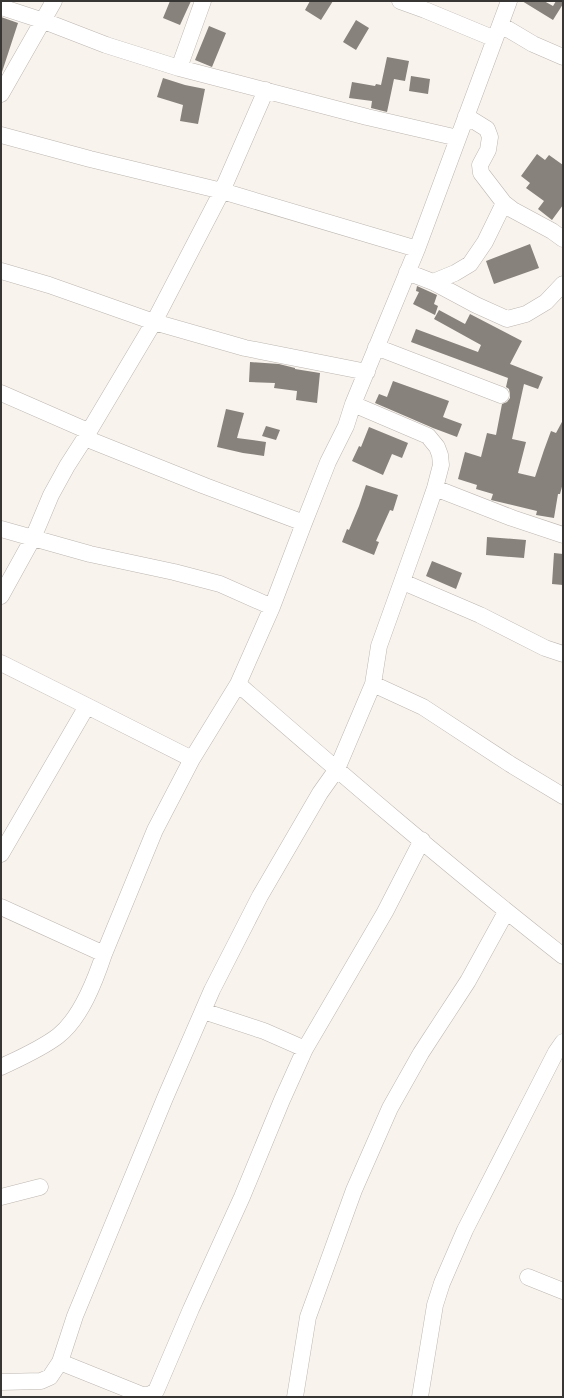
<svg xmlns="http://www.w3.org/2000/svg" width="564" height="1398" viewBox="0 0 564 1398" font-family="'Archivo Narrow',sans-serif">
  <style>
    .building { fill: #87827c }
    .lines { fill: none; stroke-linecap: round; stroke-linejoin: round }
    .minor-casing { stroke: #bcb6b0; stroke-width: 17 }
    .minor { stroke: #fff; stroke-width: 16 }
  </style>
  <rect width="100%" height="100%" fill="#f9f3ed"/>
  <path class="building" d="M170,1h21l-11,24 -17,-7z
    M310,1h23l-12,19 -16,-10z
    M522,1h22l9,5 3,-5h7v3l-10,16z
    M1,17l17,6 -16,49h-1z
    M356,20l13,8 -13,22 -13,-8z
    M209,26l17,7 -14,34 -17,-7z
    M387,57l22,4 -4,20 -11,-2 -7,33 -16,-4 1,-7 -23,-3 3,-16 23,4 1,-2 5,1z
    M411,76l19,3 -2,15 -19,-3z
    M163,78l22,7 20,4 -7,35 -18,-3 3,-16 -26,-8z
    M537,154l8,6 4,-5 14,10v40l-11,15 -14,-11 6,-8 -18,-13 4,-5 -9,-7z
    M530,244l9,24 -45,16 -8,-23z
    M417,286l20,9 -3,9 4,2 -3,9 -22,-11 6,-12 -3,-1z
    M439,310l26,14 5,-10 52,27 -12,23 33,13 -5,12 -14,-5 -12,55 14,3 -8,31 17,4 9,-27 7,-19 5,2 7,-13v63l-3,11h-2l-4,24 -18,-3 1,-4 -46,-11 2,-6 -17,-5 1,-4 -19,-6 7,-27 16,5 6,-24 9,2 6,-31 5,-2 3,-4v-4l-1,-5 -3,-2 2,-9 -97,-36 5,-13 62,23 3,-7 -47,-26z
    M250,362l29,2 16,4v1l25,4 -3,30 -21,-3 1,-9 -23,-3 1,-5 -26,-1z
    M393,381l56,20 -6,16 19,7 -5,13 -24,-9 -58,-25 4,-9 8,3z
    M226,409l18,4 -7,25 29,4 -2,14 -21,-3 -26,-6z
    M266,426l14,4 -4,10 -14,-4z
    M369,427l39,16 -6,15 -10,-4 -9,21 -31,-14 7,-15 2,1z
    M366,485l32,10 -5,16 -3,-1 -14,31 3,1 -5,13 -32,-13 5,-13 2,1 10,-24z
    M487,537l39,3 -2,18 -38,-3z
    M554,553l9,1v31l-11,-1z
    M432,561l30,12 -6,16 -30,-13z"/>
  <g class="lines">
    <defs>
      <path id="minor" d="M400,1l25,9 70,29
        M1,7l43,14 62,24 73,23 188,49 91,21
        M501,25l32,19 30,13
        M179,68l24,-67
        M266,90l-44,101 195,58
        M1,94l53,-93
        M466,116l21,13 3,8 -2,13 -8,15 1,8 23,30 9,7 39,21 11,8
        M1,135l89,24 132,32 -68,131 -69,116 120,48 99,37
        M1,271l48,14 105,37 91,26 122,24
        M407,272l26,10 43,23 31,14 19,-5 20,-12 17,-18
        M433,282l22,-9 15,-9 15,-22 19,-39
        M376,347l125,48
        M1,393l87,38
        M435,488l77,30 51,17
        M1,529l32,9 18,-43 16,-29 18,-28
        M403,582l77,33 65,33 18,6
        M1,596l32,-58 57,16 84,18 46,12 52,23
        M1,663l86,43 -86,148
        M238,684c107,93 214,185 325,272
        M373,684l50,23 87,57 53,32
        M87,706l105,53
        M1,907l103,47
        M203,1011l61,20 41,18
        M1,1067c19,-9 40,-18 57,-31 23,-18 37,-55 46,-82l51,-124 37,-71 46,-75 34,-77 32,-84 24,-61 18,-36 7,-22 64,-155 92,-248
        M1,1197l39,-10
        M528,1277l35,14
        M60,1362l82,33h7l7,-4 35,-82 51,-112 40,-97 23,-51 80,-137 37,-72
        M1,1382l40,-1 9,-4 10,-15 15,-46 90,-218 47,-108 48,-94 60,-103 17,-24 36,-85 6,-38 44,-123 12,-35 6,-23 -1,-10 -3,-8 -9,-11 -75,-32
        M295,1397l13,-80 46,-127 36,-82 31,-55 47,-72 38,-69
        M420,1397l15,-92 7,-22 23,-53 91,-178 7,-10"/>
    </defs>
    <use href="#minor" class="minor-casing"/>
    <use href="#minor" class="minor"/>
  </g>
  <rect width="564" height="1398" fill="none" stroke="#383634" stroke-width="4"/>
</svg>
